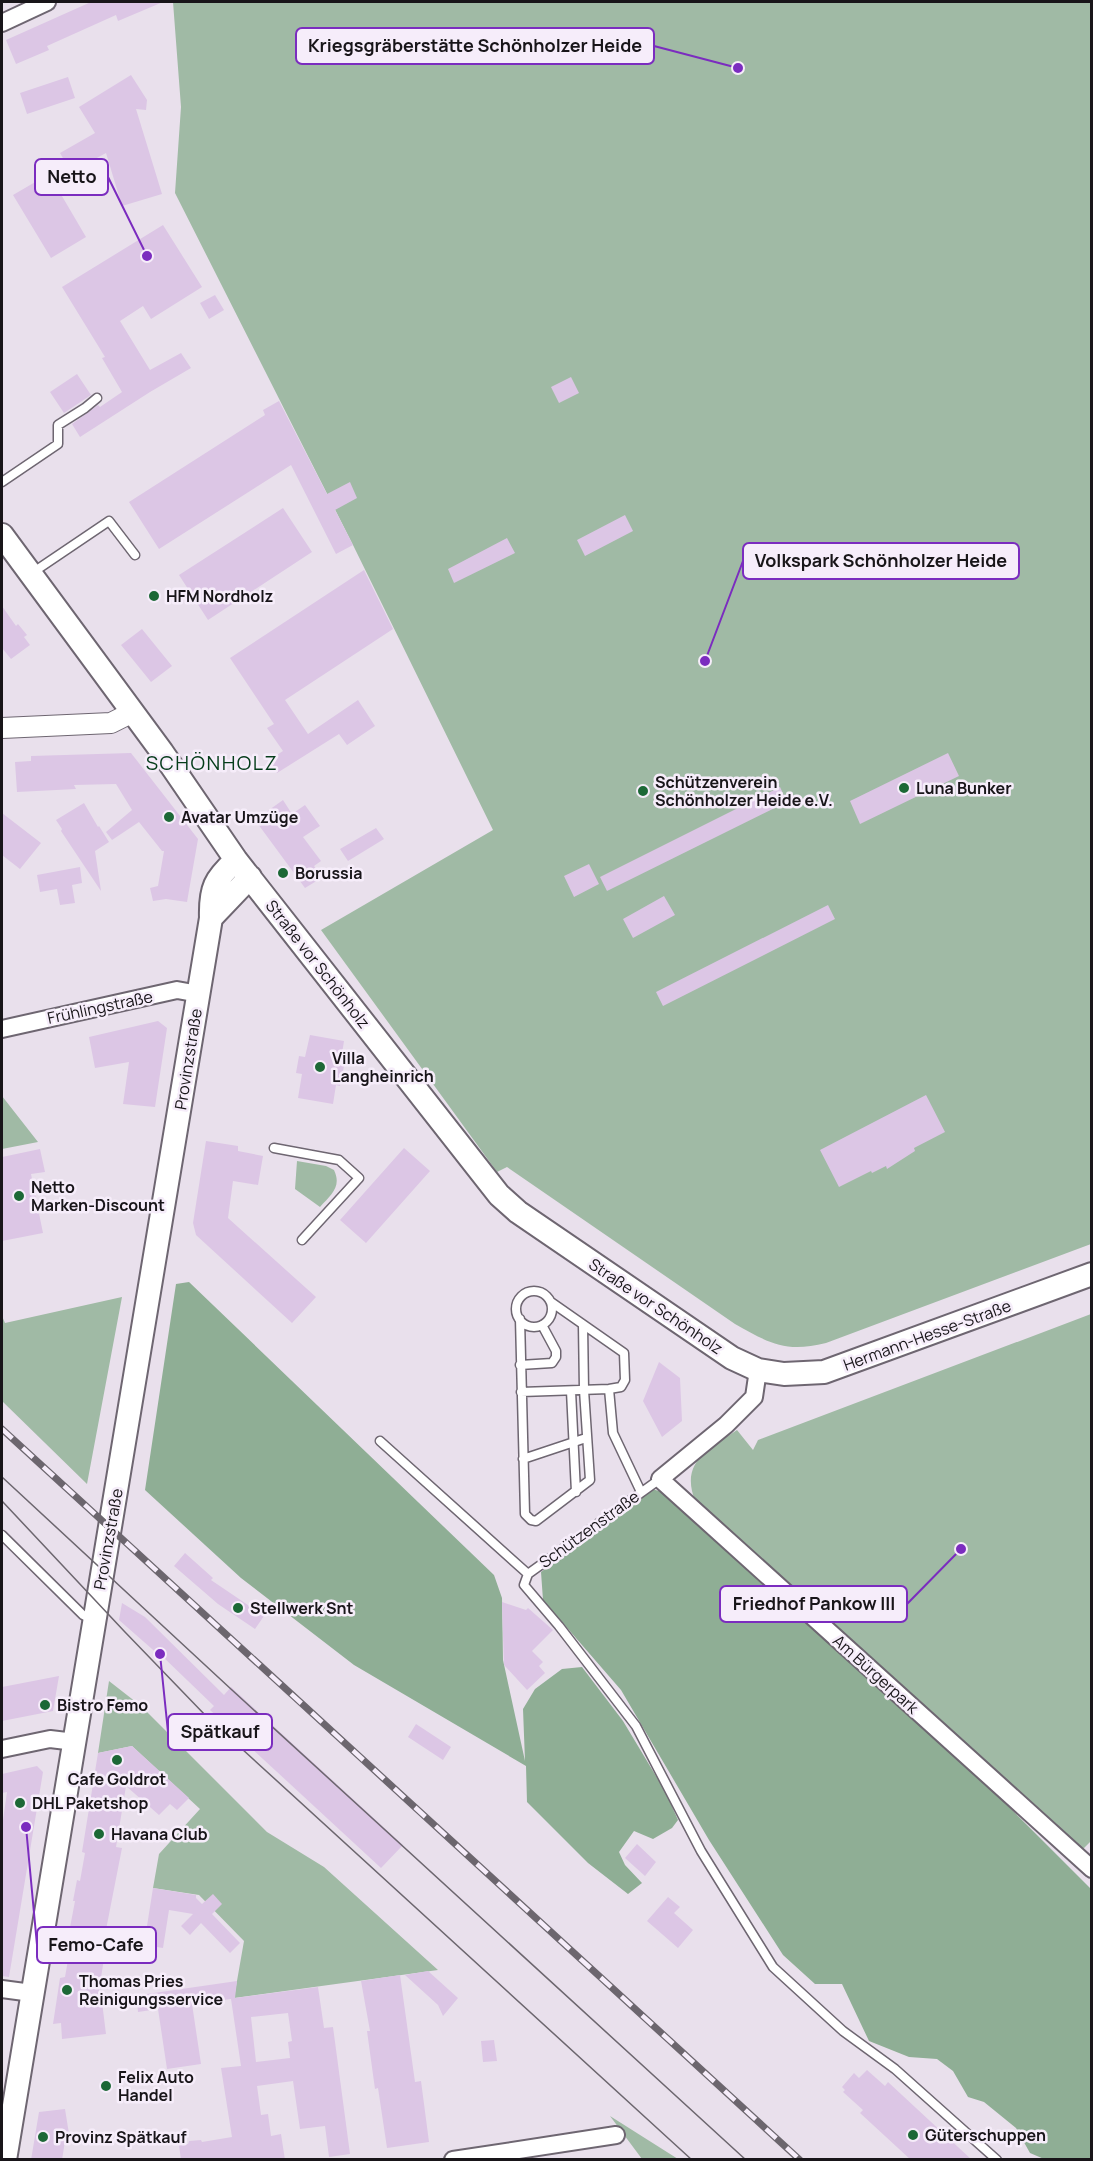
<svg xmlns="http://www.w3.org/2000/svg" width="1093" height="2161" viewBox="0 0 1093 2161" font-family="Manrope,sans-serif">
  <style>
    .green { fill: #a0baa5 }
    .forest { fill: #8fae95 }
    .building { fill: #dcc6e5; fill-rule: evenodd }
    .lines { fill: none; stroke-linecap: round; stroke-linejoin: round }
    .service-casing { stroke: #6e6671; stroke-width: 11 }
    .minor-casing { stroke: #6e6671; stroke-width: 20 }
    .tertiary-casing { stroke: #6e6671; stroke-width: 22 }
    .secondary-casing { stroke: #6e6671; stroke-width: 26 }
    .service { stroke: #fff; stroke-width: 8 }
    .minor { stroke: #fff; stroke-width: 16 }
    .tertiary { stroke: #fff; stroke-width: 20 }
    .secondary { stroke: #fff; stroke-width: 22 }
    .tram { stroke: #6c666e; stroke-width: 1.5 }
    .rail-casing { stroke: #6c666e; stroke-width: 7 }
    .rail { stroke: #f6edfa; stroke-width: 4.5; stroke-dasharray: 14; stroke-linecap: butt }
    .poi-dot { fill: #1c6836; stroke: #f6edfa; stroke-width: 2 }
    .labels { text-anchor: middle; stroke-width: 5; stroke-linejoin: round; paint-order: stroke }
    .poi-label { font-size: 16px; font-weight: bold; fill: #181519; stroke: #f6edfa; text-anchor: start }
    .street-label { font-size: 16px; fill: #181519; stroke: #f6edfa }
    .quarter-label { font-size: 20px; letter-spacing: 1.5px; fill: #053c1a; stroke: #f6edfa }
    .leader { fill: none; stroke: #7b2cbf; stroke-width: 2 }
    .callout-dot { fill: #7b2cbf; stroke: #f6edfa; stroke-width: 2 }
    .callout { fill: #f6edfa; stroke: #7b2cbf; stroke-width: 2 }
    .callout-label { font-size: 18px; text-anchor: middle; font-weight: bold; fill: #181519 }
  </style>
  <rect width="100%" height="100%" fill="#e9e0ec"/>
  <path class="green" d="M173,2h918v1242l-265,99c-41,10 -57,0 -91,-19l-228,-157 -10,5 -176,-242 172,-100 -140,-285 -178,-352 6,-86z
    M2,1096l36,46 -36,7z
    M297,1161l29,5 8,4c8,17 -3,25 -14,37l-25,-18z
    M122,1297l-35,187 -85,-83v-85l3,7z
    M1091,1314l1,526 -10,10 -386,-347c-17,-40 11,-53 41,-73l16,20 5,-10z
    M109,1681l32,25 126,126 57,35 114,103 -204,28 10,-57 -45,-46 -46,-7 6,-34 41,-45 -68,-63 -34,7z
    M610,2116l68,43h-36z"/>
  <path class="forest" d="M189,1282l305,293 8,23 1,62 22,101 -2,-52 12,-20 27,-20 20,-2 41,54 42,70 13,29 -6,8 -19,11 -19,-8 -15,21 6,13 17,18 -14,11 -40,-31 -61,-61 -1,-36 -172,-101 -113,-87 -96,-88 31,-206z
    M652,1489l17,5 277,250 145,145v270h-47l-14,-6 -14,-25 -32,-26 -16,-5 -15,-26 -16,-12 -28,-2 -40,-16 -27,-57h-27l-32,-29 -74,-115 -88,-150 -78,-90 -2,-28z"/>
  <path class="building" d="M91,2h72l-45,19 -2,-6 -69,31 2,4 -33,14 -10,-24z
    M131,75l16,25 -1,10 -10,-1 26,85 -40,12 -16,-53 -35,19 -11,-19 35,-20 -16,-26z
    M68,77l7,21 -48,16 -7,-21z
    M49,174l37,63 -35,21 -38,-63z
    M163,225l39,62 -51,32 -8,-13 -23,15 30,49 31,-17 10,15 -41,24 -70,45 -8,-13 26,-19 2,2 22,-15 -20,-34 3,-1 -43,-70z
    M215,295l9,15 -15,9 -9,-16z
    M77,374l14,21 -27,18 -14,-21z
    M571,377l8,16 -20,10 -8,-16z
    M279,401l48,93 23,-12 7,16 -22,12 18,35 -17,9 -45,-89 -132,84 -30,-47 136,-87 -2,-5z
    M283,508l29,44 -104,68 -29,-45z
    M625,515l8,16 -48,25 -8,-16z
    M507,538l8,15 -61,30 -6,-14z
    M364,570l29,59 -108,71 23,34 50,-34 17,26 -28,19 -8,-11 -62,39 -8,-13 14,-9 -16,-23 7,-4 -44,-66z
    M2,606l14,20 2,-2 9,11 -3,2 6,8 -19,14 -9,-11z
    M142,629l30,37 -21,16 -30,-37z
    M131,753l67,86 -11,63 -21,-3 -13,2 -3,-13 8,-2 6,-35h-2l-23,-29 -27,18 -6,-8 26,-22 -16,-26 -42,1 2,4 -59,3 -2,-30 16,-1v-5z
    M948,753l11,23 -99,48 -10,-23z
    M780,787l7,15 -180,89 -7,-14z
    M283,800l9,14 13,-9 15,21 -17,11 18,24 -7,5 9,11 -18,11 -50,-68z
    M84,803l14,24 1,-1 10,16 -14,9 6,40 -40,-60 1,-2 -6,-9z
    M2,813l39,30 -21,26 -18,-14z
    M376,828l8,11 -36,22 -8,-12z
    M589,864l10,20 -25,13 -10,-21z
    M80,867l2,16 -10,2 3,18 -15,2 -3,-16 -17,3 -3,-17z
    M664,896l11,19 -42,23 -10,-19z
    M828,905l7,14 -172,87 -7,-14z
    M158,1021l9,7 -12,79 -32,-3 6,-42 -34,6 -6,-31z
    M310,1035l34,6 -3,19 4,1 -5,25 -4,-1 -3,19 -35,-6 4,-24 -6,-1 3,-17 6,1z
    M926,1095l19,37 -31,16 1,3 -28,18 -1,-3 -14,7 -1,-2 -32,16 -19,-37z
    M206,1141l32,5v5l25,5 -5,29 -25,-4 -5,37 88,79 -24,26 -96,-88 -3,-12z
    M404,1148l26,23 -64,72 -26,-23z
    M40,1149l5,23 -14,2 12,59 -41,8v-84z
    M659,1362l21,16 2,43 -20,16 -19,-36z
    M185,1553l28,25 -2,2 53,36 -9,13 -37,-25 -44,-38z
    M502,1602l24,8 2,-2 25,22 -21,21 11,11 -4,4 6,7 -18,17 -23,-25z
    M122,1603l23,14 79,78 7,-8 172,158 -22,23 -171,-158 4,-4 -53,-51 -1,1 -41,-36z
    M59,1676l-6,35 -51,10v-34z
    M416,1724l35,23 -8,13 -35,-23z
    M132,1746l57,52 -12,12 -7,-6 -11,11 -33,-29 -10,61 6,1 -19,97 3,1 -9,57 5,-1 4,32 -44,5 -1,-16 -8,1 7,-46 5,-1 3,-17 -3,-6 10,-53h-2l4,-21 3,1 5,-28 -3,-1 16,-99z
    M37,1766l6,6 -34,205 -7,-1v-149l5,-35 -5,1v-19z
    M637,1844l19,18 -11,14 -20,-18z
    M153,1888l43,7v3l6,6 11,-10 9,10 -10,10 28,29 -10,10 -29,-30 -11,12 -9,-9 12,-12 -24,-4 -6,38 -19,-3z
    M668,1897l12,10 -6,6 19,17 -15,18 -31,-27z
    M428,1971l30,27 -15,18 -5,-11 -33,-30z
    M400,1975l15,107 6,-1 8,61 -42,6 -9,-60 -3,1 -8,-58h3l-9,-50z
    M237,1981l-2,17 83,-11 6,41 9,-1 17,127 -21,3 -4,-31 -25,3 -7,-48 -36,5 4,29 7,-1 3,22 10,-2 4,26h-104l-2,-15 9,-1 1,-3 12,-1 1,2 30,-5 -11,-69 20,-2 -10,-67 -39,5 9,60 -34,5 -9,-60 -20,3 -1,-12 3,-5zM288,2013l4,28 -4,1 2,16 -34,4 -5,-45z
    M494,2040l3,21 -14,1 -2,-21z
    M867,2070l18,16 3,-4 84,78h-61l-51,-47 3,-3 -20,-18 2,-2 -3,-3 12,-14 5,5z
    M65,2109l5,31 -5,1 -3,19h-31l8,-48z"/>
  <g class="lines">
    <defs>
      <path id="service" d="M2,482l56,-38v-19l27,-17 12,-10
        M32,573l77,-52 26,34
        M274,1148l65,12 20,18 -57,62
        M516 1309a18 18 0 1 1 36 0a18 18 0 1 1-36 0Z
        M520,1319l5,195 6,6 5,1 54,-41 -6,-90 -1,-65
        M520,1365l32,-2 4,-6v-6l-14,-26
        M609,1389l4,44 28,59
        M571,1391l5,101
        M521,1392l88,-3 12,-2 4,-7 -1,-27 -73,-51
        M380,1441l148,133 132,-95
        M523,1459l63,-21
        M2,1535l81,80 10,5
        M528,1574l-4,11 35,41 77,100 65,125 72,116 70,64 52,38 102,91"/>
      <path id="minor" d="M2,23l45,-21
        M2,1029l175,-39 22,4
        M758,1370l-4,27 -28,28 -66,54 432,390
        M2,1749l48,-10 25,3
        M2,1989l30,4
        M453,2160l163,-25"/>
      <path id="tertiary" d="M2,728l109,-5 22,-11"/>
      <path id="secondary" d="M2,535l160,217 74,108 263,335 19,17 214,146 26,12 26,4 40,-2 268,-98
        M211,918l39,-41
        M5,2160l206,-1242c-1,-30 4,-39 25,-58"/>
    </defs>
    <use href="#service" class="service-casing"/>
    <use href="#minor" class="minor-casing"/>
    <use href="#tertiary" class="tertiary-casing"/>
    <use href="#secondary" class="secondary-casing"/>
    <use href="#service" class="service"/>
    <use href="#minor" class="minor"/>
    <use href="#tertiary" class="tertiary"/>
    <use href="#secondary" class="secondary"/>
    <path class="tram" d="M2,1477l230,213 514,470
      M2,1501l122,130 83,86 485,443"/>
    <defs>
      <path id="rail" d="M2,1429l798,731"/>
    </defs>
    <use href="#rail" class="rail-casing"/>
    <use href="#rail" class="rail"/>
  </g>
  <g class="poi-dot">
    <circle cx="154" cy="596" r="6"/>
    <circle cx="904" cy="788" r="6"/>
    <circle cx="643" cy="791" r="6"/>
    <circle cx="169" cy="817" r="6"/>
    <circle cx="283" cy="873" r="6"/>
    <circle cx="320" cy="1067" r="6"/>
    <circle cx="19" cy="1196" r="6"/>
    <circle cx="238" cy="1608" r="6"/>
    <circle cx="45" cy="1705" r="6"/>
    <circle cx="117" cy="1760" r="6"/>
    <circle cx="20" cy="1803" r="6"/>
    <circle cx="99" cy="1834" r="6"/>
    <circle cx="67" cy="1990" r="6"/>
    <circle cx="106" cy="2086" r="6"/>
    <circle cx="913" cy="2135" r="6"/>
    <circle cx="43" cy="2137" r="6"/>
  </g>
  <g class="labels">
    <g class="poi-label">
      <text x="166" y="602">HFM Nordholz</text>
      <text x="655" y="788">Schützenverein<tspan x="655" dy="18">Schönholzer Heide e.V.</tspan></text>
      <text x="916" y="794">Luna Bunker</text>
      <text x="181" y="823">Avatar Umzüge</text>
      <text x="295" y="879">Borussia</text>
      <text x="332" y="1064">Villa<tspan x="332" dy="18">Langheinrich</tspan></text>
      <text x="31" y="1193">Netto<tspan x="31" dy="18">Marken-Discount</tspan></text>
      <text x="250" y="1614">Stellwerk Snt</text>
      <text x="57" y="1711">Bistro Femo</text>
      <text x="117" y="1785" text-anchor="middle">Cafe Goldrot</text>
      <text x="32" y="1809">DHL Paketshop</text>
      <text x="111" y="1840">Havana Club</text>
      <text x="79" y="1987">Thomas Pries<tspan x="79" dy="18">Reinigungsservice</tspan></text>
      <text x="118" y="2083">Felix Auto<tspan x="118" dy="18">Handel</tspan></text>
      <text x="925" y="2141">Güterschuppen</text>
      <text x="55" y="2143">Provinz Spätkauf</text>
    </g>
    <g class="street-label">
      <text transform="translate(318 964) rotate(52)" y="6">Straße vor Schönholz</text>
      <text transform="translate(100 1007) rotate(-12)" y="6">Frühlingstraße</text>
      <text transform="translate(188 1059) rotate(-81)" y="6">Provinzstraße</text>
      <text transform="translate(656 1306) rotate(34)" y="6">Straße vor Schönholz</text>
      <text transform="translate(927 1335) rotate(-20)" y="6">Hermann-Hesse-Straße</text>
      <text transform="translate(589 1529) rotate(-36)" y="6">Schützenstraße</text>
      <text transform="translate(108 1539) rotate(-80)" y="6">Provinzstraße</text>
      <text transform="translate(876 1674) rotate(42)" y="6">Am Bürgerpark</text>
    </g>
    <g class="quarter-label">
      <text x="212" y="770">SCHÖNHOLZ</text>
    </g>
  </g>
  <path class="leader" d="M738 68L654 46M147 256L108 177M705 661L743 561M961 1549L907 1604M160 1654L168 1732M26 1827L37 1945"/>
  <g class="callout-dot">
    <circle cx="738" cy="68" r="6"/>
    <circle cx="147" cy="256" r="6"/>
    <circle cx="705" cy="661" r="6"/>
    <circle cx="961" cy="1549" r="6"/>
    <circle cx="160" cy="1654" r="6"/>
    <circle cx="26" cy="1827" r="6"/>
  </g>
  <g class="callout">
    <rect x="296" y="28" width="358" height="36" rx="6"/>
    <rect x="35" y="159" width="73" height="36" rx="6"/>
    <rect x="743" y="543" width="276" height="36" rx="6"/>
    <rect x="720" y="1586" width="187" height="36" rx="6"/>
    <rect x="168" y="1714" width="104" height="36" rx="6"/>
    <rect x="37" y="1927" width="119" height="36" rx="6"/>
  </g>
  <g class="callout-label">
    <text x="475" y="52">Kriegsgräberstätte Schönholzer Heide</text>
    <text x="72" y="183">Netto</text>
    <text x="881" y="567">Volkspark Schönholzer Heide</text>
    <text x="814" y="1610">Friedhof Pankow III</text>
    <text x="220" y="1738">Spätkauf</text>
    <text x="96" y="1951">Femo-Cafe</text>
  </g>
  <rect width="1093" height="2161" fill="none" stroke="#181519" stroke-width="6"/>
</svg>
